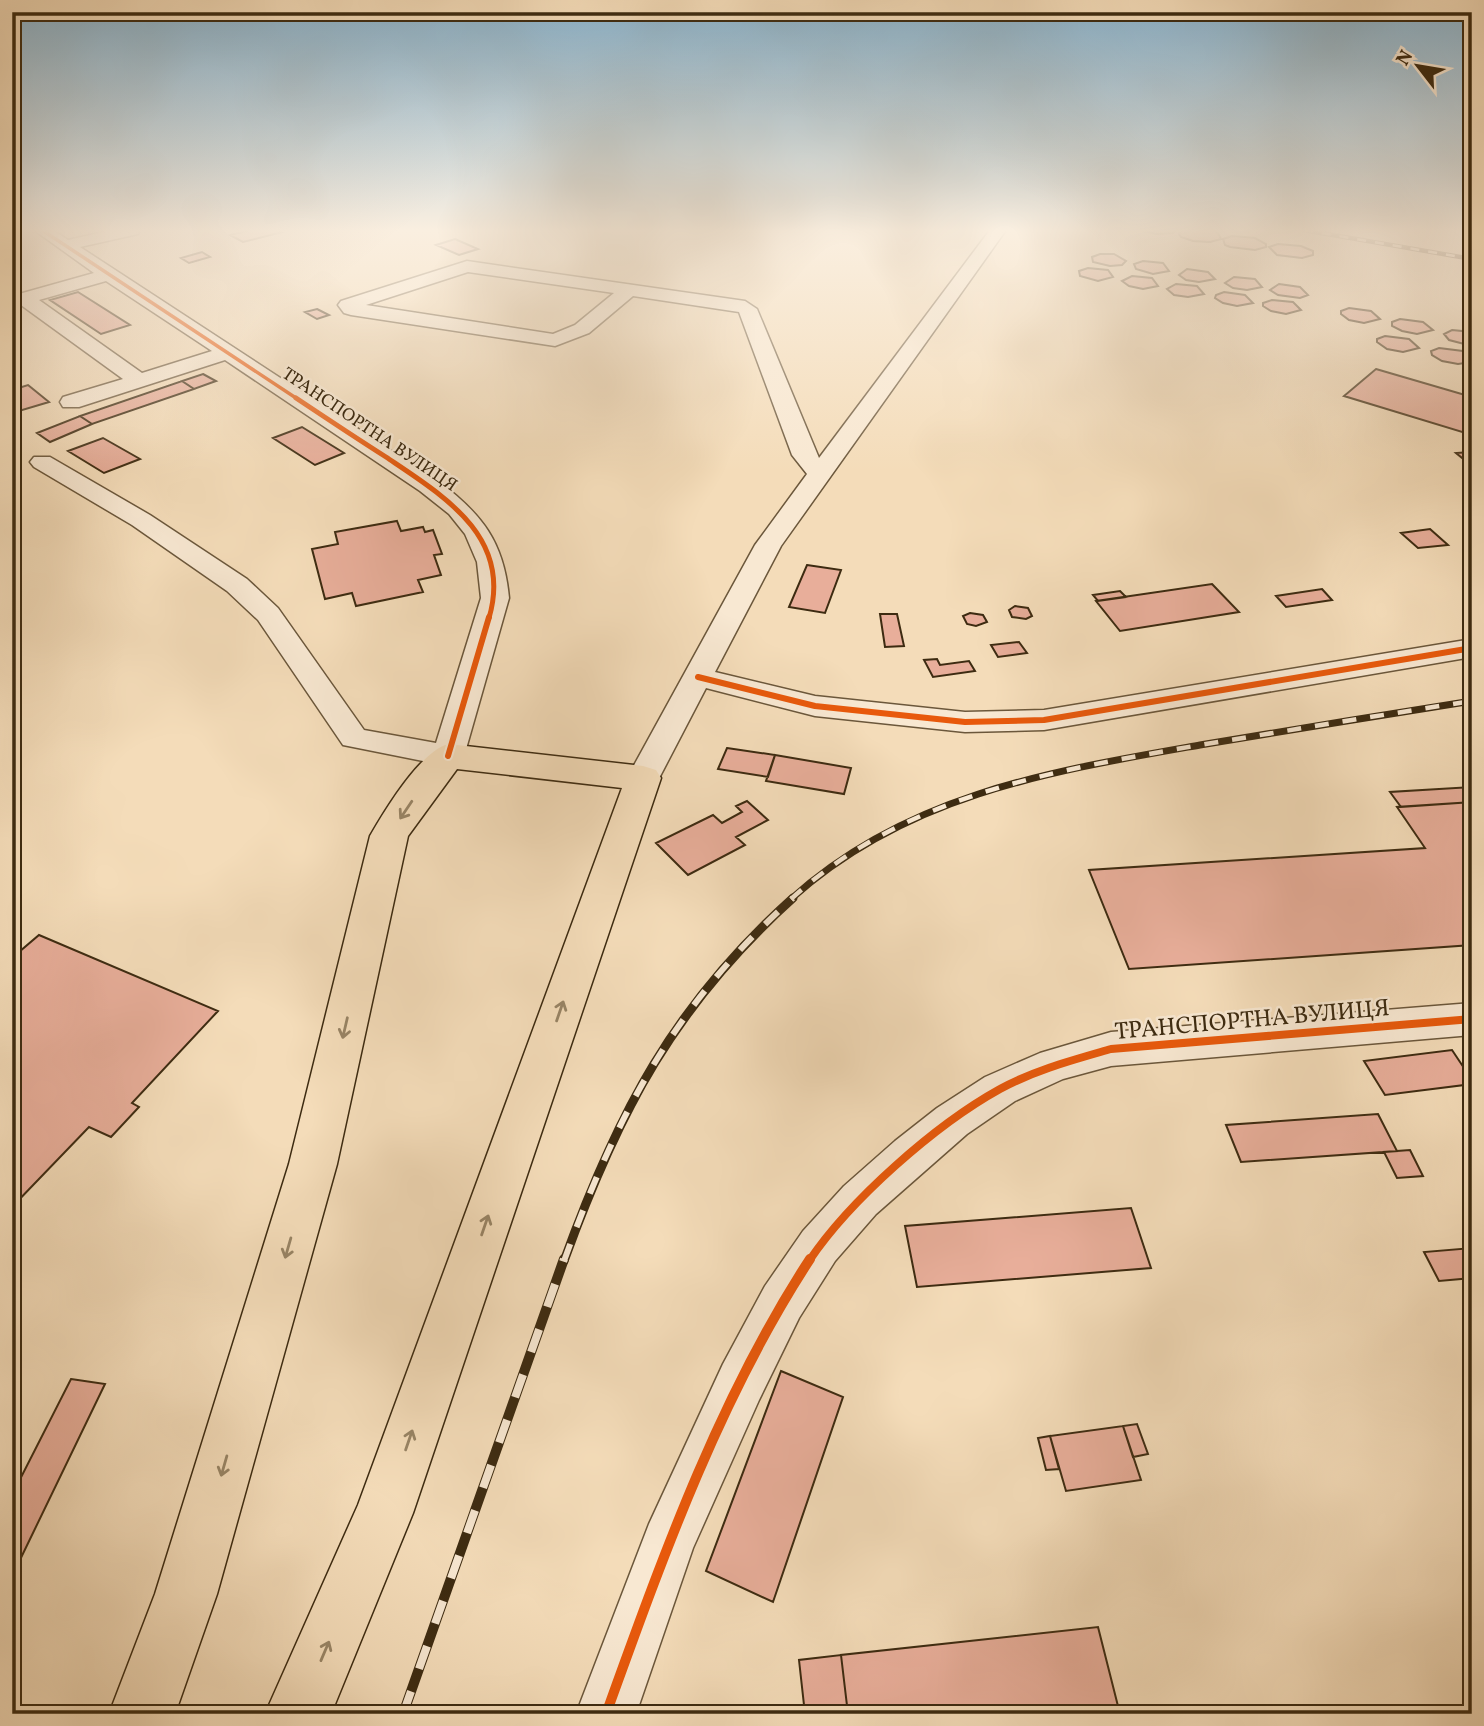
<svg xmlns="http://www.w3.org/2000/svg" width="1484" height="1726" viewBox="0 0 1484 1726" font-family="Vollkorn,serif">
  <style>
    .building { fill: #e8ae9a; stroke: #3d2b11; stroke-width: 2 }
    .lines { fill: none; stroke-linecap: round; stroke-linejoin: round }
    .minor-casing { stroke: #6b573b; stroke-width: 3 }
    .major-casing { stroke: #3d2b11; stroke-width: 3 }
    .minor { fill: #f8e8d2; fill-rule: evenodd }
    .major { fill: #f4dcb9; fill-rule: evenodd }
    .rail-far3-casing { stroke: #3d2b11; stroke-width: 4.5 }
    .rail-far2-casing { stroke: #3d2b11; stroke-width: 7 }
    .rail-far1-casing { stroke: #3d2b11; stroke-width: 9 }
    .rail-casing { stroke: #3d2b11; stroke-width: 10 }
    .rail-far3 { stroke: #f8e8d2; stroke-width: 2.5; stroke-dasharray: 9; stroke-linecap: butt }
    .rail-far2 { stroke: #f8e8d2; stroke-width: 4.5; stroke-dasharray: 14; stroke-linecap: butt }
    .rail-far1 { stroke: #f8e8d2; stroke-width: 6; stroke-dasharray: 18; stroke-linecap: butt }
    .rail { stroke: #f8e8d2; stroke-width: 8; stroke-dasharray: 24; stroke-linecap: butt }
    .cycleway-far4-casing { stroke: #f8e8d2; stroke-width: 6 }
    .cycleway-far3-casing { stroke: #f8e8d2; stroke-width: 9 }
    .cycleway-far2-casing { stroke: #f8e8d2; stroke-width: 10 }
    .cycleway-far1-casing { stroke: #f8e8d2; stroke-width: 12 }
    .cycleway-casing { stroke: #f8e8d2; stroke-width: 15 }
    .cycleway-far4 { stroke: #e8590c; stroke-width: 3.5 }
    .cycleway-far3 { stroke: #e8590c; stroke-width: 5 }
    .cycleway-far2 { stroke: #e8590c; stroke-width: 6 }
    .cycleway-far1 { stroke: #e8590c; stroke-width: 8 }
    .cycleway { stroke: #e8590c; stroke-width: 10 }
    .oneway { stroke: #988465 }
    .labels { text-anchor: middle; stroke-width: 5; stroke-linejoin: round; paint-order: stroke }
    .far-street-label { font-size: 18px; fill: #3d2b11; stroke: #f8e8d2 }
    .near-street-label { font-size: 24px; fill: #3d2b11; stroke: #f8e8d2 }
  </style>
  <rect width="100%" height="100%" fill="#f4dcb9"/>
  <filter id="stains"><feTurbulence type="fractalNoise" baseFrequency=".00286" numOctaves="4"/><feColorMatrix values="0 0 0 0 .2 0 0 0 0 .09 0 0 0 0 .02 0 0 0 .5 -.17"/></filter>
  <radialGradient id="worn" r=".72"><stop offset=".6" stop-color="#630" stop-opacity="0"/><stop offset="1" stop-color="#630" stop-opacity=".3"/></radialGradient>
  <path class="building" d="M251,230h26l5,2 -39,10 -13,-7z
    M1139,230h38l-4,3 -16,1z
    M1182,230h29l7,3 3,6 -11,3 -17,-1 -12,-4 -2,-3z
    M1232,236l23,2 11,6v3l-11,3 -25,-3 -5,-2 -2,-6z
    M455,239l23,10 -19,6 -23,-10z
    M1278,244l23,2 12,5v4l-11,3 -25,-3 -8,-8z
    M202,252l8,5 -21,6 -8,-5z
    M1100,254h14l12,7 -4,4 -12,1 -17,-4 -1,-5z
    M1143,261l20,2 6,8 -16,3 -17,-5 -2,-5z
    M1088,268l20,2 5,7 -15,4 -18,-5 -1,-5z
    M1187,269l21,3 7,7 -16,3 -13,-2 -7,-5z
    M1132,276l20,2 6,8 -15,3 -14,-3 -7,-5z
    M1234,277l21,2 7,8 -15,3 -14,-2 -8,-5z
    M1176,284l21,2 7,8 -16,3 -14,-2 -7,-6z
    M1279,284l21,3 8,8 -8,3 -22,-3 -8,-5z
    M78,292l52,33 -29,9 -51,-34z
    M1224,292l21,3 8,8 -16,3 -14,-3 -8,-5 1,-3z
    M1272,300l21,2 8,8 -15,4 -15,-3 -8,-5v-3z
    M1349,308l22,3 9,8 -16,4 -15,-3 -8,-6v-3z
    M317,309l12,6 -12,4 -12,-7z
    M1400,319l23,3 10,8 -16,4 -15,-3 -10,-5v-4z
    M1452,330l20,2v14l-23,-6 -5,-6z
    M1385,336l24,3 10,9 -16,4 -16,-3 -10,-7v-3z
    M1439,348l24,3 9,4v7l-14,2 -16,-3 -10,-6 -1,-4z
    M1376,369l96,28v38l-128,-39z
    M203,374l13,7 -22,8 -12,-8z
    M182,381l12,8 -102,35 -12,-8z
    M28,385l21,17 -30,9 -7,-4v-17z
    M80,416l12,8 -42,18 -13,-9z
    M302,427l42,26 -29,12 -42,-27z
    M103,438l37,21 -36,14 -36,-22z
    M1470,452l2,14 -16,-13z
    M397,521l4,10 22,-4 2,5 8,-2 9,24 -8,1 7,20 -23,5 5,12 -67,14 -4,-13 -27,6 -13,-50 26,-5 -3,-12z
    M1430,529l18,16 -30,3 -17,-15z
    M807,565l34,5 -16,43 -36,-6z
    M1212,584l27,28 -119,19 -24,-30z
    M1322,589l10,11 -46,7 -10,-11z
    M1120,591l6,6 -28,4 -5,-6z
    M1015,606l13,2 4,8 -6,3 -14,-2 -3,-7z
    M970,613l13,2 4,7 -11,4 -9,-2 -4,-8z
    M880,614h17l7,32 -19,1z
    M1019,642l8,11 -29,4 -7,-12z
    M937,659l3,6 29,-4 6,10 -42,6 -9,-17z
    M727,748l48,7 -7,22 -50,-8z
    M775,755l76,13 -7,26 -78,-13z
    M1472,787v15l-71,5 -11,-15z
    M747,801l21,19 -32,17 9,8 -57,30 -32,-32 57,-28 9,8 20,-11 -6,-6z
    M1472,802v143l-343,24 -40,-99 336,-22 -28,-41z
    M39,935l179,76 -86,92 7,4 -28,30 -22,-10 -77,80v-249z
    M1452,1050l20,30v4l-87,11 -21,-34z
    M1378,1114l19,37 -156,11 -15,-37z
    M1410,1150l13,26 -26,2 -13,-26z
    M1131,1208l20,60 -234,19 -12,-61z
    M1472,1248v30l-33,3 -15,-29z
    M781,1371l62,26 -70,205 -67,-31z
    M71,1379l34,5 -88,182 -5,-1v-70z
    M1137,1424l11,30 -15,3 -10,-31z
    M1123,1426l18,54 -75,11 -16,-55z
    M1050,1436l9,33 -13,1 -8,-32z
    M1098,1627l22,87h-272l-7,-59z
    M841,1655l7,59h-43l-6,-54z"/>
  <g class="lines">
    <defs>
      <path id="minor" d="M34,230h19l15,10 44,-10h28l-2,4 -58,13 358,234c44,33 66,61 71,117l-45,158 -5,7 -11,3 -105,-21 -85,-125 -31,-29 -95,-66 -98,-58 -4,-5 4,-5h16l100,58 97,64 31,29 86,122 72,13 45,-145 -4,-36 -12,-28 -16,-20 -29,-23 -195,-131 -146,47h-16l-3,-5 3,-5 60,-18 -102,-74 -9,3v-12l82,-23zM106,281l106,70 -70,22 -103,-73z
        M990,230h16l-225,316 -66,126 100,24 150,16 79,-2 428,-71v18l-428,73 -79,2 -150,-16 -109,-28 -51,98 -12,3 -12,-3 -4,-8 128,-233 52,-71 -15,-19 -53,-143 -106,-16 -44,37 -34,13 -204,-31 -7,-2 -6,-8 3,-4 126,-40 278,40 12,8 62,149zM468,272l146,21 -39,32 -22,9 -187,-29z
        M1472,1003v32l-361,31 -48,13 -48,22 -48,33 -91,80 -41,47 -36,57 -40,82 -66,148 -57,166h-60l73,-190 74,-160 42,-78 38,-55 41,-45 51,-45 42,-33 48,-31 55,-24 71,-21z"/>
      <path id="major" d="M448,744l195,22 13,4 5,8 -248,735 -82,201h-66l93,-209 264,-717 -165,-19 -49,67 -71,328 -120,430 -42,120h-66l46,-120 134,-430 81,-328c15,-26 50,-84 78,-92z"/>
    </defs>
    <use href="#minor" class="minor-casing"/>
    <use href="#major" class="major-casing"/>
    <use href="#minor" class="minor"/>
    <use href="#major" class="major"/>
    <defs>
      <path id="rail-far3" d="M1304,230l168,29"/>
      <path id="rail-far2" d="M791,899c116,-105 261,-128 409,-154 91,-15 181,-30 272,-44"/>
      <path id="rail-far1" d="M564,1261c54,-149 110,-256 229,-363"/>
      <path id="rail" d="M403,1714l161,-455"/>
    </defs>
    <use href="#rail-far3" class="rail-far3-casing"/>
    <use href="#rail-far2" class="rail-far2-casing"/>
    <use href="#rail-far1" class="rail-far1-casing"/>
    <use href="#rail" class="rail-casing"/>
    <use href="#rail-far3" class="rail-far3"/>
    <use href="#rail-far2" class="rail-far2"/>
    <use href="#rail-far1" class="rail-far1"/>
    <use href="#rail" class="rail"/>
    <defs>
      <path id="cycleway-far4" d="M42,230l257,170"/>
      <path id="cycleway-far3" d="M296,398c30,20 60,40 90,59 58,39 127,80 103,161"/>
      <path id="cycleway-far2" d="M698,677l117,29 150,16 79,-2 428,-72
        M448,756l41,-139"/>
      <path id="cycleway-far1" d="M809,1261c41,-61 126,-136 191,-172 35,-19 73,-29 111,-40l361,-30"/>
      <path id="cycleway" d="M606,1714c56,-155 113,-316 204,-455"/>
    </defs>
    <use href="#cycleway-far4" class="cycleway-far4-casing"/>
    <use href="#cycleway-far3" class="cycleway-far3-casing"/>
    <use href="#cycleway-far2" class="cycleway-far2-casing"/>
    <use href="#cycleway-far1" class="cycleway-far1-casing"/>
    <use href="#cycleway" class="cycleway-casing"/>
    <use href="#cycleway-far4" class="cycleway-far4"/>
    <use href="#cycleway-far3" class="cycleway-far3"/>
    <use href="#cycleway-far2" class="cycleway-far2"/>
    <use href="#cycleway-far1" class="cycleway-far1"/>
    <use href="#cycleway" class="cycleway"/>
  </g>
  <defs><path id="oneway-shaft" d="M-6 0H5M1.5-3L5.5 0L1.5 3" fill="none" stroke-width="1.6" stroke-linecap="round" stroke-linejoin="round" transform="scale(1.75)"/></defs>
  <g class="oneway">
    <use href="#oneway-shaft" transform="translate(406 810) rotate(124)"/>
    <use href="#oneway-shaft" transform="translate(560 1011) rotate(-71)"/>
    <use href="#oneway-shaft" transform="translate(345 1028) rotate(103)"/>
    <use href="#oneway-shaft" transform="translate(485 1225) rotate(-71)"/>
    <use href="#oneway-shaft" transform="translate(288 1248) rotate(106)"/>
    <use href="#oneway-shaft" transform="translate(409 1440) rotate(-71)"/>
    <use href="#oneway-shaft" transform="translate(224 1466) rotate(106)"/>
    <use href="#oneway-shaft" transform="translate(325 1651) rotate(-67)"/>
  </g>
  <linearGradient id="sky" x2="0" y2="1"><stop stop-color="#89b6d3"/><stop offset="0.49" stop-color="#faefe0"/><stop offset="1" stop-color="#faefe0" stop-opacity="0"/></linearGradient>
  <rect width="1484" height="471" fill="url(#sky)"/>
  <g class="labels">
    <g class="far-street-label">
      <text transform="translate(370 429) rotate(34)" y="6">ТРАНСПОРТНА ВУЛИЦЯ</text>
    </g>
    <g class="near-street-label">
      <text transform="translate(1252 1019) rotate(-5)" y="8">ТРАНСПОРТНА ВУЛИЦЯ</text>
    </g>
  </g>
  <rect width="1484" height="1726" fill="none" stroke="#f4dcb9" stroke-width="42"/>
  <rect x="14" y="14" width="1456" height="1698" fill="none" stroke="#3d2b11" stroke-width="3.5"/>
  <rect x="21" y="21" width="1442" height="1684" fill="none" stroke="#3d2b11" stroke-width="2"/>
  <g transform="translate(1418 66) rotate(301)" stroke="#f8e8d2" stroke-width="5" paint-order="stroke">
  <path d="M0-5L12 26L0 18L-12 26Z" fill="#3d2b11"/>
  <text y="-10" font-size="19" font-weight="bold" text-anchor="middle" fill="#3d2b11">N</text>
  </g>
  <rect width="100%" height="100%" filter="url(#stains)"/>
  <rect width="100%" height="100%" fill="url(#worn)"/>
</svg>
